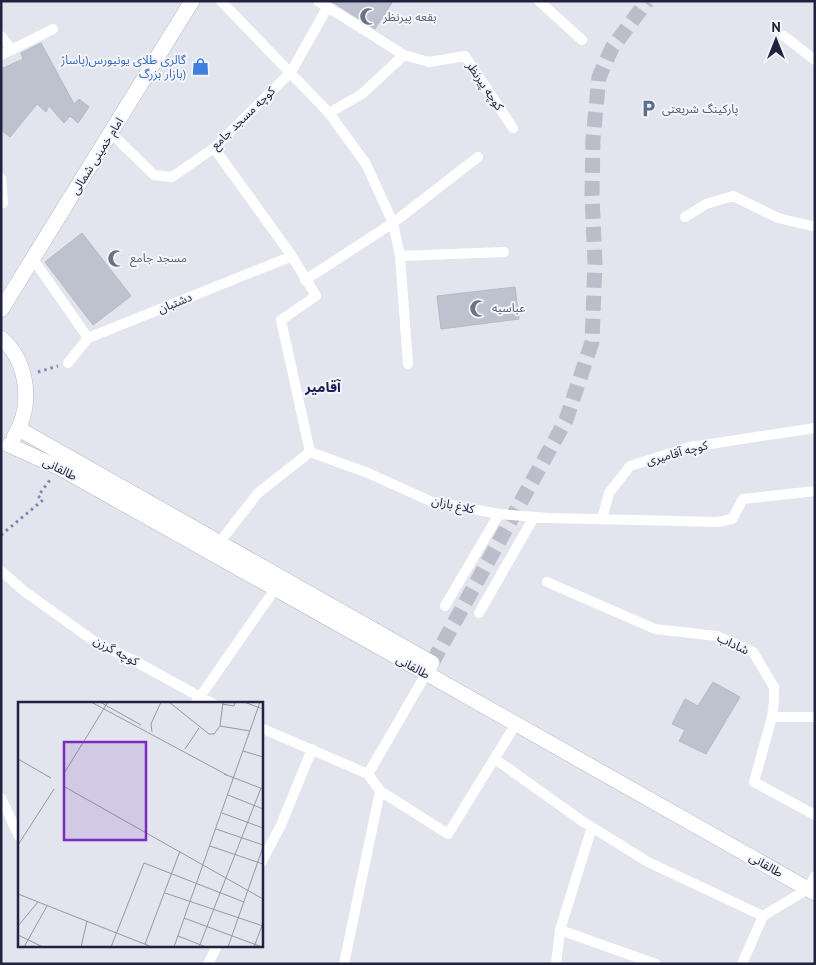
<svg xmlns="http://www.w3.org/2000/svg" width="816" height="965" viewBox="0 0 816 965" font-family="'PT Sans','Noto Sans Arabic',sans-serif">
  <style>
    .building { fill: #bec2cf; stroke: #b3b8c8 }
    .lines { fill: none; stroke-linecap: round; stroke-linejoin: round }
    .secondary-tunnel { stroke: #bbbeca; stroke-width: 15; stroke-dasharray: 15 8; stroke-linecap: butt }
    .secondary-casing { stroke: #b4b8ce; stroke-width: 16 }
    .path { stroke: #7f85b4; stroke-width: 3; stroke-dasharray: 2.5 4; stroke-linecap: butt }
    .lane { stroke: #fff; stroke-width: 10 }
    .secondary { stroke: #fff; stroke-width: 15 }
    .labels { text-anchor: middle; stroke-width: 4; stroke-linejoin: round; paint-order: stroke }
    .worship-label { font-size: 12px; fill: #5b616d; stroke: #f3f5fa; text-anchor: start }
    .shop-label { font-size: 12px; fill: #366cbe; stroke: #f3f5fa; text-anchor: end }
    .street-label { font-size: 12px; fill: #202240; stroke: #f3f5fa }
    .service-label { font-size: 12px; fill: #4e5e75; stroke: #f3f5fa; text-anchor: start }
    .neighbourhood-label { font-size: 14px; font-weight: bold; fill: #1a1c54; stroke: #f3f5fa }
    .inset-road { fill: none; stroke: #9497a8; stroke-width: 1 }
    .view { fill: #7b2cbf; fill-opacity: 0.15; stroke: #7b2cbf; stroke-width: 2.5 }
    .inset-edge { fill: none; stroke: #202240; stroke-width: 2.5 }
  </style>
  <rect width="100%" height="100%" fill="#e2e5ed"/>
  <path class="building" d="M331,1h62l-18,28z
    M41,43l33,61 5,-5 10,8 -11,16 -8,-7 -6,7 -15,-17 -3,6 -9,-8 -27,33 -9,-7v-61l22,-10 -2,-6z
    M82,233l49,63 -38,29 -48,-63z
    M515,287l4,32 -78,10 -4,-33z
    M713,682l27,15 -34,57 -27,-13 6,-11 -13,-6 13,-25 13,7z"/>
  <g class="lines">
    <path class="secondary-tunnel" d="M432,663l134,-243 26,-78 3,-78 -3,-69 1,-56 6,-62 13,-29 35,-47"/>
    <defs>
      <path id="secondary" d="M1,310l191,-309
        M1,338c28,24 32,69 13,99
        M19,429l413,234 -6,11
        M9,445l51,23c252,142 504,281 755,425"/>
    </defs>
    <use href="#secondary" class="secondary-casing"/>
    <path class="path" d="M38,372l20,-6
      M1,535l42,-35 -5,-4 12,-16"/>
    <path class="lane" d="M221,1l108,112 37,51 27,59 7,33 8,108
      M318,1l86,54 25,7 36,-6 48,72
      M539,1l43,39
      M1,36l11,14
      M784,36l31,24
      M1,55l52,-26
      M329,113l33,-19 42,-39
      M111,133l43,42 18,2 42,-29 77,-76 36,-64
      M214,148l78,108 24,40 -35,24 29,132
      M1,178l2,25
      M685,217l21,-13 27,-8 45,22 34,8 3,-1
      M400,256l104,-4
      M33,259l55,79
      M305,280l88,-57 85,-66
      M68,363l20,-25 204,-82
      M310,452l58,21 62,28 69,13 -54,92
      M499,514l50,4 169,4 14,-3 11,-20 72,-8
      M602,519l7,-26 21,-27 60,-19 125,-19
      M219,543l39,-50 52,-41
      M1,571l23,20 74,53 33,15 82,45
      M547,582l108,47 62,7 36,16 21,35v14l-2,16 -18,65 61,33
      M479,613l55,-96
      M195,704l80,-115
      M772,717h43
      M261,728l107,46 12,17 68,43 69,-112
      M495,759l87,62 66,41 115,54 45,-27 7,-13
      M368,774l58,-100
      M1,798l18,38
      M261,863l20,-38 31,-76
      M560,930l32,-103
      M208,964l9,-18
      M344,964l36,-173
      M556,964l4,-34 96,34
      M742,964l21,-48"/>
    <use href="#secondary" class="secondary"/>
  </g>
  <defs>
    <symbol id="mosque-bare" viewBox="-9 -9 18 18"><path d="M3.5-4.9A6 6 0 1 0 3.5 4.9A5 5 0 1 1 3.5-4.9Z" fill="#6b7280" stroke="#f3f5fa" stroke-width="2.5" paint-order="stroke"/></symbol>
    <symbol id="shop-bare" viewBox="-9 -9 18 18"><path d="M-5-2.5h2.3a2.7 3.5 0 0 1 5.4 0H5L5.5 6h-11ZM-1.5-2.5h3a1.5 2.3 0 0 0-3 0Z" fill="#3f7fe0" stroke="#f3f5fa" stroke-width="2.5" paint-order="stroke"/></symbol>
    <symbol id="parking-bare" viewBox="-9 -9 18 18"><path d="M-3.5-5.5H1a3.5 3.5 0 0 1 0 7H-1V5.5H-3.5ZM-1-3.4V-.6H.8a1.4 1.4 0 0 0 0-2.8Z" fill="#5c6f8a" stroke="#f3f5fa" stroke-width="2.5" paint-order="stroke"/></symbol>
  </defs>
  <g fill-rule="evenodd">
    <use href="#mosque-bare" x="356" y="4" width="25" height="25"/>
    <use href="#shop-bare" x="188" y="54" width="25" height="25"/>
    <use href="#parking-bare" x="636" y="96" width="25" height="25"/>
    <use href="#mosque-bare" x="104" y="246" width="25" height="25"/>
    <use href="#mosque-bare" x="466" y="296" width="25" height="25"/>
  </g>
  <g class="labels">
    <g class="worship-label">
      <text x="383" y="21">بقعه پیرنظر</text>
      <text x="130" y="262">مسجد جامع</text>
      <text x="492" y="312">عباسیه</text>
    </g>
    <g class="shop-label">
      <text x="186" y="64">گالری طلای یونیورس(پاساژ<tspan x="186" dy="14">بازار بزرگ)</tspan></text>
    </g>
    <g class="street-label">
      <text transform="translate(485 86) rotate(56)" y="4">کوچه پیرنظر</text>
      <text transform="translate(243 118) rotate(-44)" y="4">کوچه مسجد جامع</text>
      <text transform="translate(97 156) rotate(-58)" y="4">امام خمینی شمالی</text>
      <text transform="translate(175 303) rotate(-22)" y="4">دشتبان</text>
      <text transform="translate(677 453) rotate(-15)" y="4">کوچه آقامیری</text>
      <text transform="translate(60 469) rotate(27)" y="4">طالقانی</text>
      <text transform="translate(453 505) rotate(12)" y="4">کلاغ بازان</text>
      <text transform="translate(733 644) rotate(25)" y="4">شاداب</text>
      <text transform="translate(116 651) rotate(28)" y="4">کوچه گرزن</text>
      <text transform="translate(413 667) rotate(29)" y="4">طالقانی</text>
      <text transform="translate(766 865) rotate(30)" y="4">طالقانی</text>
    </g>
    <g class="service-label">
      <text x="662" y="113">پارکینگ شریعتی</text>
    </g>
    <g class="neighbourhood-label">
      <text x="323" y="392">آقامیر</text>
    </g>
  </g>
  <g transform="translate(18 702)">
    <rect width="245" height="245" fill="#e2e5ed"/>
    <path class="inset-road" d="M73,0l136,73M82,0l41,23M151,0l40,32h5l6,-8M226,0l19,7M204,2l12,2 1,-4M202,24l30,5M202,24l3,-24M134,30l-1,-8 10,-22M167,47l14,-21M225,49l20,6M0,57l33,19M206,72l39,15M45,73l45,-73M47,85l198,112M210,93l35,14M204,111l41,15M198,127l47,16M0,143l36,-56M192,144l53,18M147,191l98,33M0,192l134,53M166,216l78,29M0,224l20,-24M0,233l25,12M160,234l28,11M127,242l35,-93M6,245l23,-41M63,245l6,-26M93,245l33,-84 100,39M156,245l86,-245M181,245l62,-159M210,245l35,-100M236,245l9,-24"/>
    <path class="view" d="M46,40h82v98h-82z"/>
    <rect width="245" height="245" class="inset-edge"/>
  </g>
  <rect width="816" height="965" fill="none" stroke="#202240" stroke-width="5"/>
  <g transform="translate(776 40)" stroke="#f3f5fa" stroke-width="4" paint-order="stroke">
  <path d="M0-4L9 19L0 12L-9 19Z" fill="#202240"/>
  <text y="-8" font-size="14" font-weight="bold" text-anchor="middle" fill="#202240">N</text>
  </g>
</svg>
